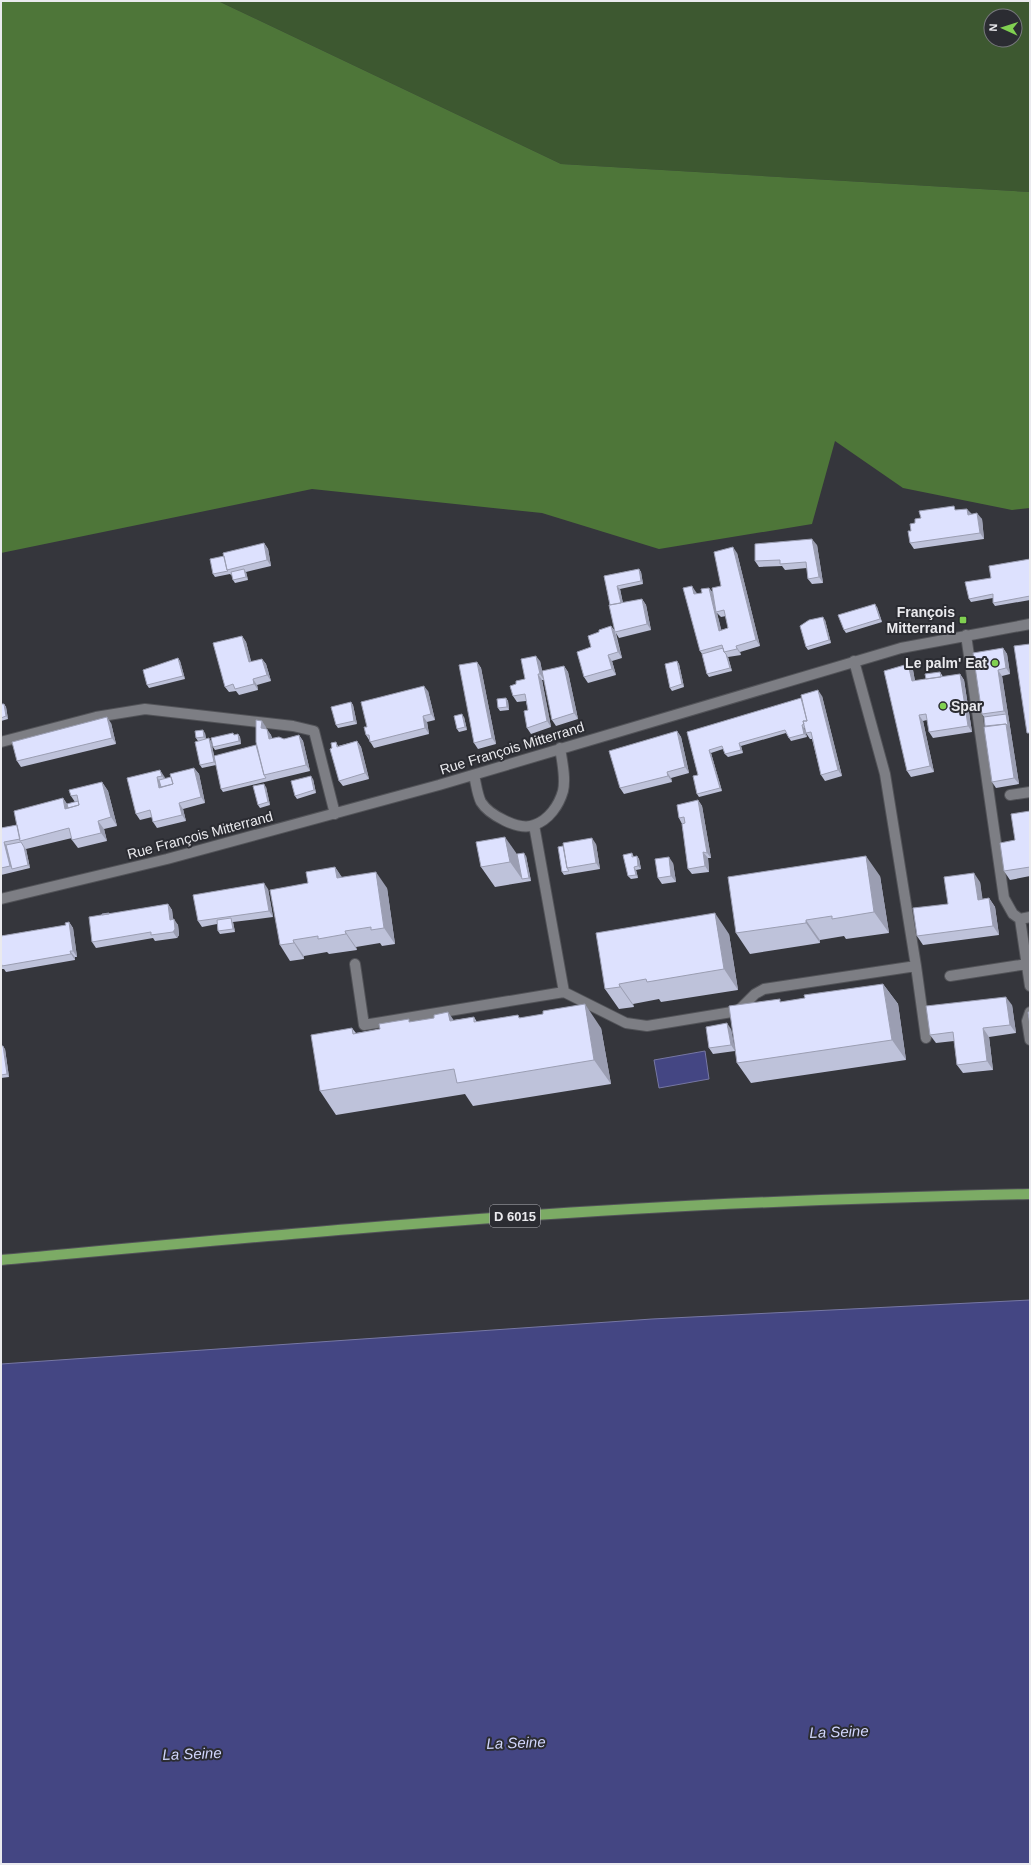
<svg xmlns="http://www.w3.org/2000/svg" width="1031" height="1865" viewBox="0 0 1031 1865" font-family="Helvetica,sans-serif">
  <style>
    .green { fill: #3d5830; fill-rule: evenodd }
    .forest { fill: #4e7639 }
    .water { fill: #444683; stroke: #7677a3 }
    .lines { fill: none; stroke-linecap: round; stroke-linejoin: round }
    .minor-casing { stroke: #525358; stroke-width: 12 }
    .major-casing { stroke: #525358; stroke-width: 12 }
    .minor { stroke: #7d7e84; stroke-width: 10 }
    .major { stroke: #7cab65; stroke-width: 10 }
    .wall { fill: #bec2da; fill-rule: evenodd }
    .shaded-wall { fill: #9b9eb2 }
    .building { fill: #dde1fe; stroke: #9b9eb2 }
    .poi-dot { fill: #80d051; stroke: #2b2c32; stroke-width: 1.5 }
    .labels { text-anchor: middle; stroke-width: 4; stroke-linejoin: round; paint-order: stroke }
    .shield { fill: #2b2c32; stroke: #b1b1b6; stroke-width: 1 }
    .shield-label { font-size: 13px; font-weight: bold; fill: #eaeaee }
    .poi-label { font-size: 14px; font-weight: bold; fill: #eaeaee; stroke: #2b2c32; text-anchor: end }
    .street-label { font-size: 14px; fill: #eaeaee; stroke: #2b2c32 }
    .water-label { font-size: 15px; font-style: italic; fill: #d0d5fb; stroke: #2b2c32 }
  </style>
  <rect width="100%" height="100%" fill="#35363c"/>
  <path class="green" d="M218,1h812v191l-469,-28zM991,16h24v24h-24z"/>
  <path class="forest" d="M1,1h217l343,163 469,28v316l-18,2 -109,-22 -68,-47 -23,83 -153,25 -117,-36 -230,-24 -311,64z"/>
  <path class="water" d="M705,1051l4,28 -50,9 -5,-28z
    M1030,1300v564h-1029v-500l651,-45z"/>
  <g class="lines">
    <defs>
      <path id="minor" d="M966,635l38,263 9,16 7,5 10,-2
        M1,742l95,-25 49,-8 148,17 21,5 21,83
        M474,775c2,8 3,19 7,27 8,13 38,29 53,23 15,-5 25,-20 29,-34 3,-13 -1,-30 -3,-43
        M1010,795l20,-3
        M534,825l30,167 62,31 21,3 91,-15 17,-17 9,-5 152,-23 -31,-192 -31,-113
        M1,899l166,-40 272,-74 462,-137 129,-24
        M1020,919l10,67
        M355,964l9,61 200,-33
        M916,966l10,72
        M950,976l77,-12
        M1030,1012l-3,9 3,19"/>
      <path id="major" d="M1,1260c210,-19 420,-39 630,-51 133,-8 266,-12 399,-15"/>
    </defs>
    <use href="#minor" class="minor-casing"/>
    <use href="#major" class="major-casing"/>
    <use href="#minor" class="minor"/>
    <use href="#major" class="major"/>
  </g>
  <path class="wall" d="M957,510l14,4 11,5 2,20 -70,10 -4,-6 1,-12 4,-8z
    M264,543l4,6 3,17 -25,6 2,8 -13,3 -2,-3 -1,-5h-1l-1,-1 -15,3 -2,-3 11,-18z
    M817,545l6,38 -11,1 -4,-5 -1,-11 -22,2 -3,-4 -23,1 -4,-6z
    M737,553l23,93 -20,6 1,3 -13,2 4,14 -23,6 -2,-3 -5,-20 -2,-3 -4,-59 1,2 5,-1 7,-5 4,5 8,-7zM717,613l4,4 5,-1 2,12 -7,2z
    M1030,559v41l-35,6 -2,-3v-5l-22,4 -2,-3 22,-21z
    M639,569l2,3 2,12 -23,5 3,14 19,-4 4,6 5,25 -32,8 -3,-5 6,25 -10,3 4,14 -28,8 -4,-6 7,-30 8,-15 12,-6 4,5 -5,-26 -6,-29z
    M877,607l5,15 -36,11 -2,-3z
    M825,620l6,23 -23,7 -2,-3z
    M242,636l4,6 5,20 11,-3 4,5 5,17 -14,4 1,5 -19,5 -3,-4 -7,1 -4,-5z
    M1003,648l4,6 3,20 -8,2 17,108 -23,4 -4,-6 -8,-65 -2,-3z
    M178,658l2,3 5,18 -36,9 -2,-3z
    M540,661l3,15 21,-10 4,6 10,47 -22,7 -4,-6 -8,-40h-2l9,47 -20,7 -4,-6 1,-18 -2,-9 -9,1 -4,-6 3,-12 9,-5z
    M677,661l2,3 5,23 -12,4 -2,-3z
    M477,662l4,6 15,76 -18,5 -4,-6z
    M908,664l5,6 2,11 11,-2 14,-7 2,3 1,2 17,-3 4,6 8,52 -39,6 -4,-6 -2,-12 -4,1 11,51 -23,5 -4,-6z
    M428,691l7,29 -8,2 2,12 -55,14 -8,-13 1,-8z
    M822,696l20,80 -17,5 -4,-6 -9,-36h-2l-4,-6 -1,-5h-1l3,9 -16,4 -5,-8 -45,13 2,7 -15,4 -3,-3 -2,-5 -12,4 11,38 -23,6 -2,-3 1,-19 -11,-43z
    M506,698l2,3 1,9 -9,1 -2,-3z
    M351,702l2,3 4,19 -19,4 -2,-3z
    M1,704h3l2,3 2,12 -7,2z
    M464,717l3,13 -8,2 -2,-3z
    M111,723l5,21 -95,23 -4,-6z
    M266,727v2l5,6 1,3 12,1 15,-4 4,6 7,30 -87,21 -2,-3 35,-44z
    M677,731l4,6 8,36 -18,5 1,4 -48,12 -4,-6z
    M205,733l1,6 5,2 5,24 -14,3 -2,-3 -2,-24 -2,-3z
    M238,734l2,3 1,7 -26,6 -2,-3 22,-12z
    M357,741l4,6 8,32 -26,7 -4,-5 -7,-33 4,-6 2,4z
    M194,768l5,6 6,29 -22,6 3,12 -29,7 -4,-6 -1,-5 -12,3 -4,-6 -9,-36 37,-2 1,3 6,-2z
    M313,779l3,14 -19,6 -2,-3z
    M102,782l6,9 9,35 -13,3 3,12 -29,7 -6,-8v-2l-46,11 4,19 -29,7v-47l16,-3 46,-27 4,6 8,-2 -4,-6z
    M266,787l4,18 -10,3 -2,-3z
    M698,800l4,6 9,52h-3l1,14 -17,2 -4,-5 -6,-45 -3,-6z
    M1030,811v65l-20,4 -6,-9 11,-31z
    M596,844l4,25 -36,6 -2,-3z
    M632,853l2,4 3,-1 2,3 2,10 -5,1 2,8 -7,1 -3,-3z
    M517,854l9,2 5,25 -36,6 -14,-20z
    M673,863l3,19 -14,2 -4,-6z
    M335,867l7,11 45,10 8,56 -13,2 -2,-3 -24,4 1,3 -28,4 -2,-2 -23,4v3l-14,2 -10,-16 28,-62z
    M880,876l9,57 -43,6 -2,-3 -24,4v3l-70,11 -14,-21z
    M980,882l2,17 7,-1 6,9 4,28 -76,10 -6,-9 31,-32z
    M268,889l5,28 -40,5 2,10 -15,2 -2,-3 -1,-7 -15,3 -4,-6z
    M168,904l4,6 1,10 5,5 1,10 -2,3 -22,3 -2,-3 -57,10 -4,-6 17,-28z
    M69,922l4,6 4,29h-2v3l-69,12 -2,-3h-2l-1,-2v-31l65,-11z
    M729,934l9,56 -77,12 -2,-3 -26,5 1,3 -15,2 -14,-20z
    M883,984l15,20 8,56 -155,23 -14,-20 45,-61 23,-4z
    M1012,1005l4,28 -27,4 4,33 -30,3 -6,-8 -3,-24 -18,2 -6,-8z
    M518,1015l2,3 81,10 10,56 -138,22 -8,-12 -129,21 -16,-24 32,-63 4,5 24,-4 31,-7 43,-2 20,-3 3,5z
    M731,1029l4,22 -22,3 -4,-6z
    M1,1046l4,3 4,28 -8,1z"/>
  <path class="shaded-wall" d="M967,509l5,5 -4,1z
    M977,513l5,6 2,20 -4,-6z
    M812,539l5,6 6,38 -4,-6z
    M264,543l4,6 3,17 -4,-6z
    M733,547l4,6 23,93 -4,-6z
    M244,569l2,3 2,8 -2,-3z
    M639,569l2,3 2,12 -2,-3z
    M617,586l3,3 4,20 -2,-3z
    M692,586l4,6 2,8 -4,-6z
    M709,588l4,5 3,19 1,1 6,23 -4,-5z
    M642,599l4,6 5,25 -4,-6z
    M875,604l2,3 5,15 -2,-3z
    M823,617l2,3 6,23 -2,-3z
    M611,626l4,6 7,26 -4,-6z
    M242,636l4,6 7,26 -4,-6z
    M736,646l4,6 1,3 -4,-6z
    M1003,648l4,6 3,20 -4,-6z
    M726,654l2,3 4,14 -2,-3z
    M608,655l4,6 4,14 -4,-6z
    M536,656l4,5 4,19 -4,-6z
    M178,658l2,3 5,18 -2,-3z
    M262,659l4,5 5,17 -4,-6z
    M677,661l2,3 5,23 -2,-3z
    M477,662l4,6 15,76 -4,-6z
    M908,664l5,6 3,17 -4,-6z
    M564,666l4,6 10,47 -4,-6z
    M998,670l4,6 17,108 -5,-6 -8,-54v-10l-2,-3z
    M538,674l4,6 9,47 -4,-6z
    M960,674l4,6 8,52 -4,-6z
    M253,679l4,6 1,5 -4,-6z
    M424,686l4,5 7,29 -4,-6z
    M818,690l4,6 20,80 -4,-6z
    M506,698l2,3 1,9 -2,-3z
    M351,702l2,3 4,19 -3,-3z
    M4,704l2,3 2,12 -2,-3z
    M462,714l2,3 3,13 -2,-3z
    M919,715l4,6 11,51 -4,-6z
    M423,716l4,6 2,12 -4,-6z
    M107,717l4,6 5,21 -4,-6z
    M262,721l4,6 -1,7 -4,-6z
    M802,725l2,3 3,9 -3,-3z
    M267,729l4,6 2,10 -4,-6z
    M203,730l2,3 1,7 -2,-3z
    M677,731l4,6 8,36 -4,-6z
    M238,734l2,3 1,7 -2,-3z
    M299,735l4,6 7,30 -4,-6z
    M209,738l2,3 5,24 -2,-3z
    M357,741l4,6 8,32 -4,-6z
    M739,743l2,3 2,7 -2,-3z
    M709,750l2,3 11,38 -2,-3z
    M194,768l5,6 6,29 -4,-6z
    M160,770l4,6 2,6 -4,-6z
    M667,772l4,6 1,4 -4,-6z
    M311,776l2,3 3,14 -2,-3z
    M157,777l4,6 2,7 -4,-2z
    M102,782l6,9 9,35 -6,-9z
    M264,784l2,3 4,18 -2,-3z
    M63,798l6,9v7l-4,-5z
    M698,800l4,6 9,52 -4,-5z
    M179,803l4,6 3,12 -4,-6z
    M98,821l6,8 3,12 -6,-8z
    M505,837l14,20 3,22 -12,-17z
    M592,838l4,6 4,25 -4,-6z
    M4,842l4,6 4,21 -2,-3z
    M24,847l2,2 4,19 -2,-3z
    M703,852l5,6 1,14 -4,-6z
    M524,853l2,3 5,25 -2,-3z
    M637,856l2,3 2,10 -3,-3z
    M866,856l14,20 9,57 -15,-21z
    M669,857l4,6 3,19 -5,-6z
    M335,867l11,16 -9,-5z
    M634,867l2,3 2,8 -2,-3z
    M376,872l11,16 8,56 -11,-16z
    M974,873l6,9 4,26 -6,-8z
    M264,883l4,6 5,28 -4,-6z
    M989,898l6,9 4,28 -6,-9z
    M168,904l4,6 2,16 -4,-6z
    M715,913l14,21 9,56 -14,-21z
    M174,919l4,6 1,10 -2,3 -4,-6z
    M806,920l14,20v3l-14,-20z
    M69,922l4,6 4,29 -4,-6z
    M232,922h1l2,10 -2,-3z
    M345,931l11,16 1,3 -11,-16z
    M293,940l11,16v3l-10,-16z
    M70,951l5,6v3l-4,-6z
    M619,984l14,20 1,3 -14,-20z
    M883,984l15,20 8,56 -14,-20z
    M1006,997l6,8 4,28 -6,-8z
    M585,1004l16,24 10,56 -17,-24z
    M448,1012l17,24 -15,-15z
    M727,1023l4,6 4,22 -4,-6z
    M983,1028l6,9 4,33 -6,-9z
    M3,1046l2,3 4,28 -2,-3z"/>
  <path class="building" d="M954,506l1,4 12,-1 1,6 9,-2 3,20 -70,10 -2,-12h3l-1,-7 5,-1v-4l6,-1 -2,-7z
    M812,539l7,38 -11,2 -2,-17 -26,2v-4l-25,1v-17z
    M264,543l3,17 -40,10 -4,-17z
    M733,547l23,93 -20,6 1,3 -13,3 -2,-7 -22,6 -17,-63 9,-2 2,8 8,-1 -1,-4 8,-1 10,43 9,-3 -4,-18 -8,2 -4,-24 9,-2 -7,-34z
    M224,556l3,14 1,1 -15,3 -3,-15z
    M1030,559v37l-37,7v-9l-24,5 -4,-17 26,-4 -2,-12z
    M244,569l2,8 -13,3 -2,-8z
    M639,569l2,12 -24,5 4,17 -11,2 -6,-29z
    M642,599l5,25 -32,8 -6,-27z
    M875,604l5,15 -36,11 -6,-15z
    M823,617l6,23 -23,7 -6,-21 9,-6z
    M611,626l7,26 -10,3 4,14 -28,8 -7,-25 14,-5 -3,-11 11,-4v-2z
    M242,636l7,26 13,-3 5,16 -14,4 1,5 -19,5 -2,-5 -8,3 -12,-44z
    M1030,644v89h-3l-13,-87z
    M723,648l1,4 2,2 4,14 -23,6 -5,-20z
    M1003,648l3,20 -8,2 6,41 -22,3 -9,-61z
    M536,656l4,18h-2l9,47 -20,7 -3,-17 4,-1 -3,-16 -12,2 -3,-10 6,-2v-3l9,-2 -4,-20z
    M178,658l5,18 -36,9 -4,-15z
    M677,661l5,23 -12,4 -5,-24z
    M477,662l15,76 -18,5 -15,-78z
    M908,664l4,17 48,-7 8,52 -39,6 -3,-18 -7,1 11,51 -23,5 -23,-100z
    M564,666l10,47 -22,7 -10,-49z
    M940,672l1,5 -15,2 -1,-5z
    M424,686l7,28 -8,2 2,12 -55,14 -1,-7h-3l-2,-8h3l-6,-25z
    M818,690l20,80 -17,5 -10,-43 -5,1 -3,-12h4l-6,-26z
    M506,698l1,9 -9,1 -1,-9z
    M801,698l6,23h-4l1,3 -2,1 2,9 -15,4 -4,-8 -46,13 2,7 -16,4 -3,-8 -13,4 11,38 -23,6 -4,-18 5,-1 -11,-43z
    M351,702l3,19 -18,4 -5,-18z
    M1,704h3l2,12 -5,2z
    M462,714l3,13 -8,2 -3,-13z
    M1006,714l2,12 -2,-2 -21,2 -1,-9z
    M107,717l5,21 -95,23 -5,-19z
    M256,720l6,1 -1,7 6,1 2,10 10,-2 5,2 15,-4 7,30 -42,10 -8,-33z
    M1006,724l8,54 -22,4 -8,-55z
    M203,730l1,7 -8,1 -1,-7z
    M677,731l8,36 -18,5 1,4 -48,12 -11,-37z
    M233,733l1,2 4,-1 1,7 -26,6 -2,-9z
    M209,738l5,24 -14,3 -5,-23z
    M357,741l8,32 -26,8 -9,-32 2,-1 -1,-5 5,-1 1,5z
    M256,745l8,30 2,3 -45,11 -7,-33z
    M194,768l7,29 -22,6 3,12 -29,7 -3,-12 -14,4 -9,-36 33,-8 2,6 -5,1 2,11 14,-4 -3,-10z
    M311,776l3,14 -19,6 -4,-15z
    M171,777l2,7 -12,3 -2,-7z
    M102,782l9,35 -13,4 3,12 -29,7 -3,-12 -49,13 -6,-30 49,-13 2,11 14,-4 -2,-10 -6,1 -2,-6z
    M264,784l4,18 -10,3 -5,-19z
    M698,800l9,53 -4,-1 2,14 -17,3 -6,-45 3,-1 -1,-6 -5,1 -2,-13z
    M78,801l1,4 -11,3 -1,-4z
    M1030,811v56l-26,4 -4,-28 15,-3 -4,-26z
    M17,825l3,14 -16,3 6,24 -9,2v-40z
    M505,837l5,25 -29,5 -5,-25z
    M592,838l4,25 -29,5 -4,-25z
    M21,842l3,5 4,18 -16,4 -6,-24z
    M563,846l4,22 2,3 -7,1 -4,-25z
    M524,853l5,25 -7,1 -5,-25z
    M632,853v4l5,-1 1,10 -4,1 2,8 -8,1 -5,-21z
    M866,856l8,56 -42,7v-3l-26,4v3l-70,10 -8,-56z
    M669,857l2,19 -13,2 -3,-19z
    M335,867l2,11 39,-6 8,56 -13,2v-3l-26,4 1,3 -28,5v-3l-25,4 1,3 -14,2 -10,-55 38,-7 -2,-11z
    M974,873l4,27 11,-2 4,28 -76,10 -4,-28 35,-4 -4,-27z
    M264,883l5,28 -71,10 -5,-26z
    M168,904l2,16 4,-1 1,10 -2,3 -22,3v-3l-59,10 -3,-25z
    M109,913v1l-7,1v-1z
    M715,913l9,56 -77,13 -1,-3 -27,5 1,3 -15,2 -9,-56z
    M231,918l2,11 -15,2 -1,-11z
    M69,922l4,29h-3l1,3 -69,12 -1,-4v-26l65,-11 -1,-2z
    M883,984l9,56 -155,23 -8,-57 51,-7v3l25,-4 -1,-3z
    M1006,997l4,28 -27,3 4,33 -30,4 -4,-33 -23,3 -4,-29z
    M585,1004l9,56 -137,23 -3,-14 -134,22 -9,-56 41,-7 1,6 27,-5 -1,-5 30,-5v3l25,-4v-3l14,-3 2,9 24,-4v5l44,-7 1,3 24,-4v-3z
    M1028,1012h2v13z
    M727,1023l4,22 -22,3 -3,-21z
    M1,1046h2l4,28 -6,1z"/>
  <g class="poi-dot">
    <rect x="959" y="616" width="8" height="8" rx="2"/>
    <circle cx="995" cy="663" r="4"/>
    <circle cx="943" cy="706" r="4"/>
  </g>
  <g class="labels">
    <rect class="shield" x="490" y="1205" width="50" height="22" rx="3"/>
    <g class="shield-label">
      <text x="515" y="1221">D 6015</text>
    </g>
    <g class="poi-label">
      <text x="955" y="617">François<tspan x="955" dy="16">Mitterrand</tspan></text>
      <text x="987" y="668">Le palm' Eat</text>
      <text x="951" y="711" text-anchor="start">Spar</text>
    </g>
    <g class="street-label">
      <text transform="translate(512 748) rotate(-17)" y="5">Rue François Mitterrand</text>
      <text transform="translate(200 835) rotate(-15)" y="5">Rue François Mitterrand</text>
    </g>
    <g class="water-label">
      <text transform="translate(839 1732) rotate(-2)" y="5">La Seine</text>
      <text transform="translate(516 1743) rotate(-2)" y="5">La Seine</text>
      <text transform="translate(192 1754) rotate(-2)" y="5">La Seine</text>
    </g>
  </g>
  <rect width="1031" height="1865" fill="none" stroke="#eaeaee" stroke-width="4"/>
  <g transform="translate(1003 28) rotate(273)"><circle r="19" fill="#2b2c32" stroke="#77787d"/>
  <path d="M0-3L7 15L0 10L-7 15Z" fill="#80d051"/>
  <text y="-6" font-size="11" font-weight="bold" text-anchor="middle" fill="#eaeaee">N</text>
  </g>
</svg>
